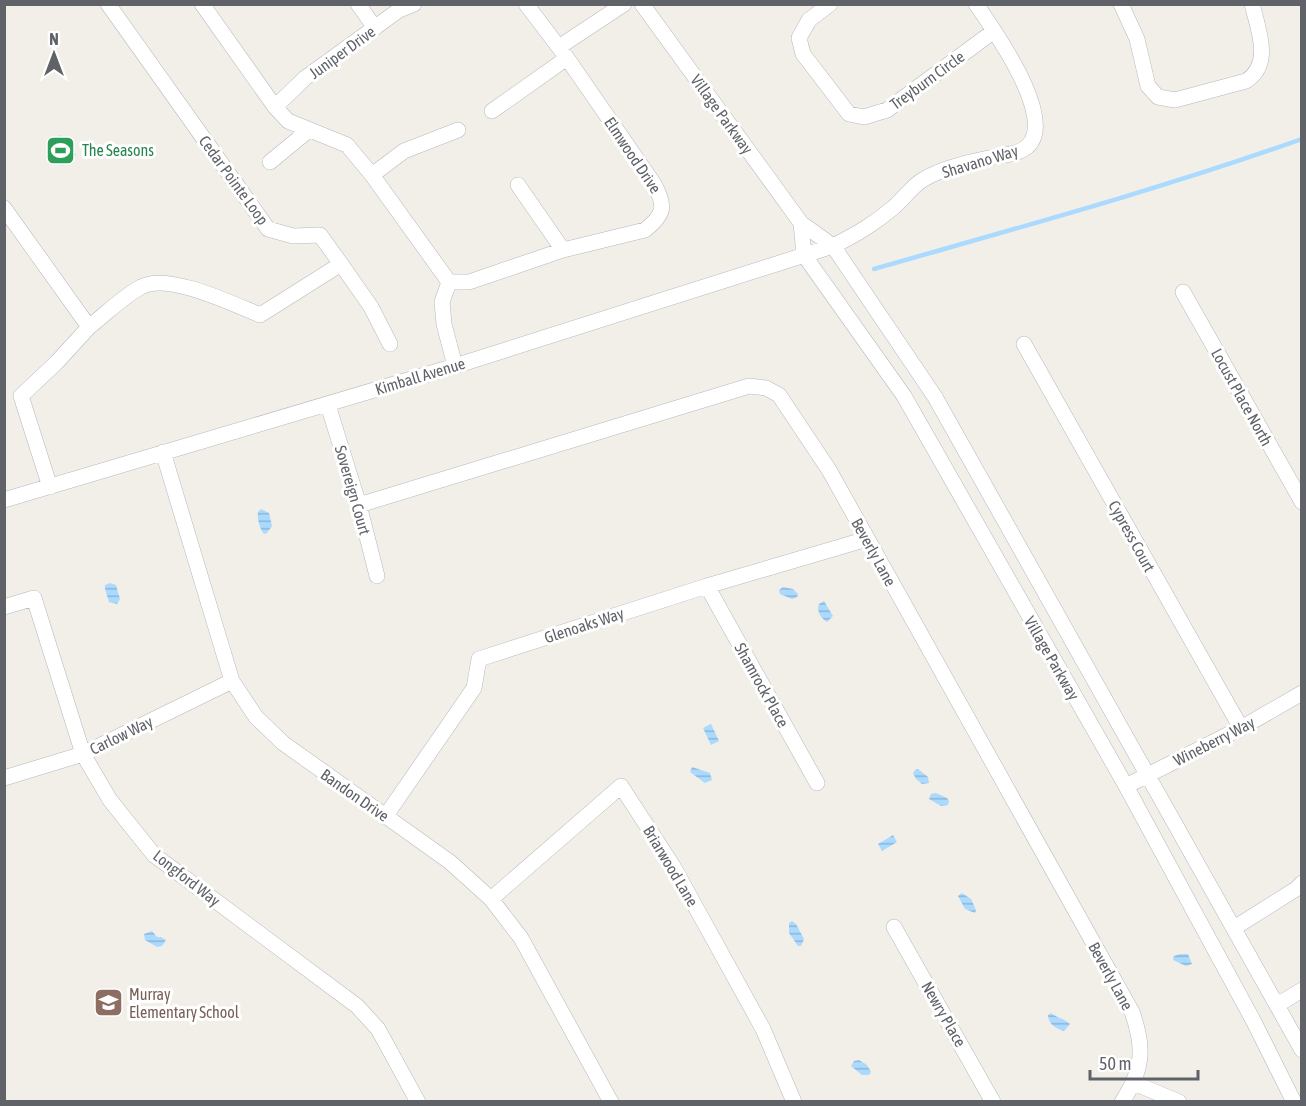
<svg xmlns="http://www.w3.org/2000/svg" width="1306" height="1106" viewBox="0 0 1306 1106" font-family="'Asap Condensed',sans-serif">
  <style>
    .water { fill: url(#water-rules) }
    .lines { fill: none; stroke-linecap: round; stroke-linejoin: round }
    .stream { stroke: #aadaff; stroke-width: 4.5 }
    .minor-casing { stroke: #b5b8bc; stroke-width: 16 }
    .minor { stroke: #fff; stroke-width: 15 }
    .labels { text-anchor: middle; stroke-width: 6; stroke-linejoin: round; paint-order: stroke }
    .street-label { font-size: 16px; fill: #5f6368; stroke: #fff }
    .leisure-label { font-size: 16px; fill: #27864d; stroke: #fff; text-anchor: start }
    .education-label { font-size: 16px; fill: #785e54; stroke: #fff; text-anchor: start }
  </style>
  <defs>
    <pattern id="water-rules" width="6" height="5" patternUnits="userSpaceOnUse" patternTransform="scale(1.5)"><rect width="6" height="5" fill="#aadaff"/><path d="M0 2.5h6" fill="none" stroke="#8eb4d2"/></pattern>
  </defs>
  <rect width="100%" height="100%" fill="#f1efe8"/>
  <path class="water" d="M60,135l16,20 -14,11 -16,-21z
    M261,509l8,4 3,13 -5,7 -3,1c-4,-5 -7,-15 -6,-22z
    M110,583l6,2 4,14 -3,5 -8,-2c-1,-5 -5,-13 -4,-17z
    M783,587l10,2 5,5 -1,3 -5,2 -12,-5 -1,-4z
    M824,601l9,15 -6,6c-6,-4 -11,-11 -8,-18z
    M711,724l8,17 -8,4 -8,-17z
    M692,767l18,6 2,7 -7,3 -15,-11z
    M918,769l10,8 1,6 -7,1 -6,-5 -3,-6 2,-3z
    M936,793l11,5 2,3 -1,4 -7,1 -12,-7 2,-5z
    M893,835l4,7 -15,9 -4,-7z
    M962,893l9,6 5,11 -1,3 -10,-4 -7,-13z
    M792,921l4,3 8,15 -3,7h-3l-9,-13v-10z
    M152,931l5,6h4l5,3 -4,6 -5,1 -12,-7 -1,-6z
    M1180,954h8l4,10 -6,2 -13,-6 1,-4z
    M1051,1013c6,5 14,6 19,11l-6,7c-9,-3 -15,-6 -16,-16z
    M859,1060l8,5 4,7 -2,3h-7l-11,-9 3,-5z"/>
  <g class="lines">
    <path class="stream" d="M874,269c143,-41 287,-80 428,-130"/>
    <defs>
      <path id="minor" d="M202,4l73,103 13,14 59,24 25,30 77,107h20l94,-32 82,-20c20,-16 21,-24 9,-46l-87,-126 -41,-54
        M358,4l17,24
        M642,4l159,219 32,23 102,151 367,653
        M830,4l-21,16 -10,18 4,16 46,60 15,3 23,-7 107,-79
        M1121,4l16,35 11,47 10,11 17,3 71,-19c27,-17 12,-52 6,-77
        M559,47l65,-43
        M275,107l30,-29 94,-68 15,-6
        M492,111l75,-53
        M270,162l39,-32
        M372,175l32,-24 54,-21
        M518,185l45,65
        M4,208l85,119c17,-13 33,-30 52,-40 26,-15 92,17 119,28l81,-51 -21,-29 -27,1 -25,-7 -160,-225
        M801,223l3,32 100,141 222,390 128,236 40,80
        M341,264l30,43 19,37
        M449,282l-7,20 2,22 11,42
        M1183,292l119,210
        M1024,344l217,384
        M328,405l31,100 18,71
        M163,452l69,229 24,36 27,26 167,119 41,37 30,39 90,164
        M50,487l-29,-91 36,-34 32,-35
        M4,500l451,-134 378,-120c24,-12 41,-22 61,-39 10,-9 19,-22 30,-28 21,-12 46,-17 70,-22 8,-2 19,-2 26,-6 47,-20 -27,-122 -44,-147
        M359,505l390,-119 17,2 13,7 50,75 303,542c13,36 11,58 -10,90
        M707,586l110,197
        M4,607l30,-9 49,156 27,46 44,55 203,151 21,23 40,73
        M4,778l79,-24 149,-73
        M1126,786l115,-58 61,-35
        M385,817l89,-129 5,-29 228,-73 160,-47
        M491,899l130,-113 52,80 90,163 31,73
        M894,927l99,175
        M1234,928l62,-39 6,-6
        M1277,1005l25,-15
        M1134,1083l45,19"/>
    </defs>
    <use href="#minor" class="minor-casing"/>
    <use href="#minor" class="minor"/>
  </g>
  <defs>
    <symbol id="stadium-square" viewBox="-11 -11 22 22"><rect x="-9" y="-9" width="18" height="18" rx="4" fill="#2e9e5b" stroke="#fff"/><path d="M0-5a6.5 5 0 1 0 0 10a6.5 5 0 1 0 0-10ZM-3.5-1.8h7v3.6h-7Z" fill="#fff"/></symbol>
    <symbol id="school-square" viewBox="-11 -11 22 22"><rect x="-9" y="-9" width="18" height="18" rx="4" fill="#8d6e63" stroke="#fff"/><path d="M0-5L7-2L0 1L-7-2ZM-4 1L0 2.5L4 1V4Q0 6-4 4Z" fill="#fff"/></symbol>
  </defs>
  <g fill-rule="evenodd">
    <use href="#stadium-square" x="44" y="134" width="33" height="33"/>
    <use href="#school-square" x="92" y="986" width="33" height="33"/>
  </g>
  <g class="labels">
    <g class="street-label">
      <text transform="translate(342 52) rotate(-36)" y="6">Juniper Drive</text>
      <text transform="translate(927 80) rotate(-36)" y="6">Treyburn Circle</text>
      <text transform="translate(722 114) rotate(54)" y="6">Village Parkway</text>
      <text transform="translate(633 155) rotate(56)" y="6">Elmwood Drive</text>
      <text transform="translate(980 161) rotate(-17)" y="6">Shavano Way</text>
      <text transform="translate(234 180) rotate(54)" y="6">Cedar Pointe Loop</text>
      <text transform="translate(420 376) rotate(-17)" y="6">Kimball Avenue</text>
      <text transform="translate(1242 397) rotate(61)" y="6">Locust Place North</text>
      <text transform="translate(353 490) rotate(74)" y="6">Sovereign Court</text>
      <text transform="translate(1132 536) rotate(61)" y="6">Cypress Court</text>
      <text transform="translate(874 552) rotate(61)" y="6">Beverly Lane</text>
      <text transform="translate(584 625) rotate(-18)" y="6">Glenoaks Way</text>
      <text transform="translate(1052 658) rotate(60)" y="6">Village Parkway</text>
      <text transform="translate(762 685) rotate(61)" y="6">Shamrock Place</text>
      <text transform="translate(121 735) rotate(-26)" y="6">Carlow Way</text>
      <text transform="translate(1214 741) rotate(-27)" y="6">Wineberry Way</text>
      <text transform="translate(355 795) rotate(35)" y="6">Bandon Drive</text>
      <text transform="translate(671 866) rotate(59)" y="6">Briarwood Lane</text>
      <text transform="translate(187 878) rotate(38)" y="6">Longford Way</text>
      <text transform="translate(1111 976) rotate(61)" y="6">Beverly Lane</text>
      <text transform="translate(944 1014) rotate(60)" y="6">Newry Place</text>
    </g>
    <g class="leisure-label">
      <text x="82" y="156">The Seasons</text>
    </g>
    <g class="education-label">
      <text x="129" y="1000">Murray<tspan x="129" dy="18">Elementary School</tspan></text>
    </g>
  </g>
  <rect width="1306" height="1106" fill="none" stroke="#5f6368" stroke-width="12"/>
  <g transform="translate(54 54)" stroke="#ffffff" stroke-width="4.5" paint-order="stroke">
  <path d="M0-4.5L10 22L0 15L-10 22Z" fill="#5f6368"/>
  <text y="-9" font-size="16" font-weight="bold" text-anchor="middle" fill="#5f6368">N</text>
  </g>
  <path d="M1090 1070v9h108v-9" fill="none" stroke="#5f6368" stroke-width="3"/>
  <text x="1099" y="1070" font-size="18" fill="#5f6368" stroke="#ffffff" stroke-width="4.5" paint-order="stroke">50 m</text>
</svg>
